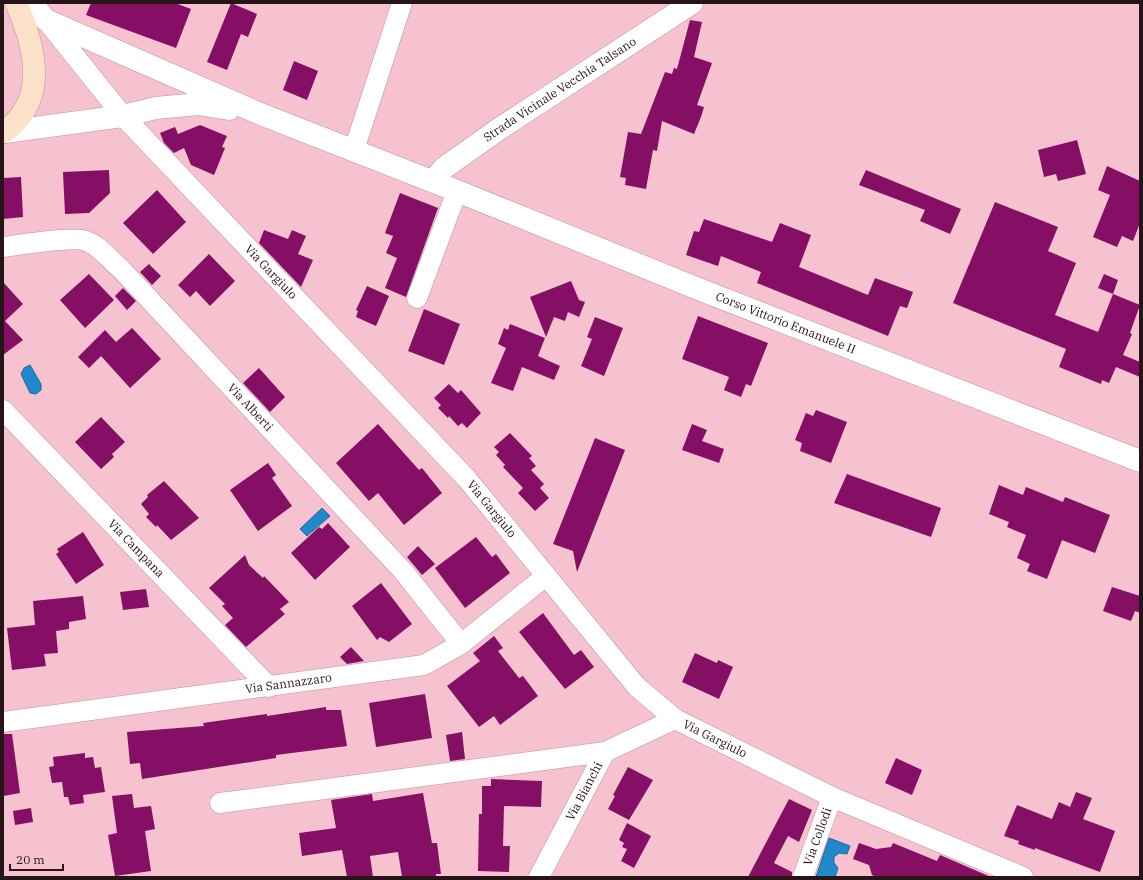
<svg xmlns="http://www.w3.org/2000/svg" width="1143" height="880" viewBox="0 0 1143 880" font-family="'IBM Plex Serif',serif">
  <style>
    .water { fill: #1f89cb; stroke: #216696 }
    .building { fill: #840f64 }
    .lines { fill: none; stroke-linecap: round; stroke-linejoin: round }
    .minor-casing { stroke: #c18f9b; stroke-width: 21 }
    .tertiary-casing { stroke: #c18f9b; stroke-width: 23 }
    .secondary-casing { stroke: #c18f9b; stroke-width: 23 }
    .minor { stroke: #fff; stroke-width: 20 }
    .tertiary { stroke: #fff; stroke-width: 22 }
    .secondary { stroke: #fae1c8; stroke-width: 22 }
    .labels { text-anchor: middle; stroke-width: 4; stroke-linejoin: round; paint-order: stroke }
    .street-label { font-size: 12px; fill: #261419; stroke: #f7c2cf }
  </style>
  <rect width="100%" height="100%" fill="#f7c2cf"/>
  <path class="water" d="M30,365l11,19v6l-5,4 -6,-1 -9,-19 3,-6z
    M322,508l8,8 -23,20 -7,-7z
    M829,838l21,8 -3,8 -8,-1 -5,4v6l4,5 -3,9h-19z"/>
  <path class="building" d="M91,3h84l16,6 -15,39 -90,-33z
    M231,3l26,11 -9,23 -7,-3 -14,36 -20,-8z
    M690,20l12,2 -8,35 18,6 -15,42 7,2 -3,10 -7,17 -32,-13 -5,30 -4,-1 -7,39 -21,-4 1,-7 -6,-1 8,-45 13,2 24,-62 7,2 2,-6 3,1z
    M294,61l24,10 -11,29 -24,-10z
    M200,125l27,11 -5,11 3,1 -11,27 -23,-10 -7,-17 -10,5 -10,-10 -4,-10 15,-6 3,7z
    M1077,140l9,34 -28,7 -2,-7 -12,3 -6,-27z
    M1107,166l33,15v42l-7,18 -11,-5 -5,11 -24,-10 17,-42 -12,-5z
    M109,170l1,23 -21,20 -24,1 -2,-42z
    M866,170l95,39 -11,25 -30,-13 5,-11 -66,-25z
    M21,177l2,40 -20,2v-41z
    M157,190l29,32 -33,32 -30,-31z
    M400,193l38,15 -32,89 -21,-9 12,-30 -11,-5 7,-17 -8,-3z
    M995,202l63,25 -10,24 28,12 -21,52 43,17 15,-38 27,11 -10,28 2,1 -9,21 17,7v15l-24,-10 -7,16 -7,-3 -1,4 -42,-17 7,-18 -113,-46z
    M704,219l68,23 8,-19 31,12 -12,32 69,28 7,-17 38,14 -6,16 -7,-2 -12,30 -131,-53 4,-11 -40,-16 -3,10 -32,-11 8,-24 5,1z
    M264,230l24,9 4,-9 14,6 -8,18 15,6 -12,27 -42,-44z
    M209,254l26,27 -25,25 -14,-15 -6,6 -12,-12z
    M149,264l12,12 -9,9 -12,-13z
    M89,274l25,26 -29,28 -25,-28z
    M1104,274l14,6 -5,14 -15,-6z
    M571,281l8,19 6,2 -6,15 -11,-5 -3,9 -11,-4 -8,20 -16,-40z
    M3,282l20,22 -18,17 18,19 -20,15z
    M367,286l22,10 -13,30 -20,-9 2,-6 -2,-1z
    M123,288l13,13 -9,9 -12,-14z
    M424,309l36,15 -16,41 -36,-14z
    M698,316l70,27 -17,43 -5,-2 -5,13 -17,-7 5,-13 -47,-18z
    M595,317l28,11 -19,48 -23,-10 11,-27 -5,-2z
    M510,324l35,14 -7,18 22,10 -6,14 -32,-13 -9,24 -22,-8 15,-35 -8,-4 6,-16 4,2z
    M132,328l29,31 -31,29 -29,-32 -12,12 -11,-11 27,-27 11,12z
    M259,368l26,29 -15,15 -27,-29z
    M449,384l9,9 3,-3 20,23 -14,15 -5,-5 -4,3 -9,-10 -1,2 -10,-10 3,-3 -7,-7z
    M816,410l31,12 -16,41 -31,-12 2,-8 -7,-3 11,-27 7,3z
    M101,417l24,25 -13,12 2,3 -13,12 -26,-27z
    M378,424l41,46 3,-2 20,25 -38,32 -26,-32 -9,8 -33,-38z
    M692,424l15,6 -5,11 22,8 -5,14 -37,-13z
    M510,433l22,23 -3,2 7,8 -5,4 13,14 -4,4 9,10 -14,13 -17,-18 5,-5 -20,-21 2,-2 -9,-10 3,-3 -5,-5z
    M595,438l30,12 -48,122 -4,-21 -20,-7z
    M268,463l8,12 -4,3 20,28 -34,25 -28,-41z
    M847,474l94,34 -10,29 -97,-34z
    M164,481l35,37 -28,22 -14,-15 -1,2 -10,-10 3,-3 -8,-10 7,-7 -1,-2z
    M999,485l24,10 3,-8 37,15 2,-5 45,18 -15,38 -33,-13 -15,39 -20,-8 3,-7 -13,-6 9,-23 -19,-8 2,-5 -20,-8z
    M328,523l22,24 -35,33 -24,-27 28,-26 3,2z
    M83,532l21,33 -28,19 -20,-30 3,-2 -2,-3z
    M476,537l16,20 4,-3 14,19 -45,35 -30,-40z
    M418,546l17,18 -13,11 -15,-18z
    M245,555l4,10 14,13 1,-2 25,26 -9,7 5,5 -39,33 -21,-22 8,-7 -11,-12 3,-2 -16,-16z
    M381,583l31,41 -23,18 -9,-5 -3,3 -25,-34z
    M1112,587l28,9v17l-5,-2 -4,10 -28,-10z
    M146,589l3,18 -26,3 -3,-18z
    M83,596l3,23 -17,3v7l-13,2 2,22 -14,1 2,12 -34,4 -5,-42 28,-3 -2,-24z
    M543,613l31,42 7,-5 13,17 -29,22 -46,-57z
    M494,636l9,12 -5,3 21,27 4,-2 15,20 -38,29 -6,-9 -15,11 -32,-41 33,-25 -7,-8z
    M351,647l13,14 -17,3 -7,-7z
    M695,653l22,10 1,-3 15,7 -14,32 -37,-17z
    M425,694l7,44 -56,9 -7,-44z
    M326,707v3h15l6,36 -71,9v3l-134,21 -2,-16 -10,1 -3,-32 77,-6 -1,-3 64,-9v2z
    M462,732l3,27 -15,2 -4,-26z
    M3,734h9l8,59 -17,3z
    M85,753v5l8,-1 2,11 6,-1 4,25 -22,3 1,8 -14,2 -2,-8h-4l-2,-15 -10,1 -3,-16 5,-1 -1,-9z
    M896,758l26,12 -10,25 -27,-12z
    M628,767l25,13 -24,40 -21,-11 7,-13 -2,-1z
    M491,779l51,2 -1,26 -37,-1 -1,40h7l-1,26 -31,-1 1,-57h3v-28h9z
    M1076,792l16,6 -9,21 32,12 -15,41 -65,-24v2l-17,-6 1,-3 -15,-5 13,-31 35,14 7,-17 11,5z
    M423,793l9,50h5l4,31h-5v3h-34l-4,-25 -28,4 3,21h-26l-5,-27 -40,6 -3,-23 37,-5 -5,-28 41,-6 1,7z
    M132,794l2,14 17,-2 4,23 -10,2 6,40 -36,5 -7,-41 9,-2 -5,-37z
    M789,799l23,11 -13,32 -11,-6 -14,27 18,9v5h-44z
    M31,808l2,14 -18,3 -2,-14z
    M627,823l24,13 -17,32 -13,-7 6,-12 -5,-2 2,-4 -5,-3z
    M859,843l17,6 15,-2 2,-4 44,18 3,-6 51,22h-115l-4,-2 -3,-10 -16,-6z"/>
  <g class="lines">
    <defs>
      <g id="minor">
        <path id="s1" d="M46,20l77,96 344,363 170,208 38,32 157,78 191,80"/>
        <path d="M354,150l48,-147"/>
        <path id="s2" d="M3,247c16,-2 71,-11 83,-6 13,4 25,20 36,29l281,301 58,73"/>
        <path d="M417,298l40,-107"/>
        <path id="s3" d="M3,410l266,277"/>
        <path id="s4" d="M3,722l421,-57 37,-21 85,-68"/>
        <path d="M220,803l385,-51"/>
        <path id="s5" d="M539,877l66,-125 70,-33"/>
        <path id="s6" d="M803,877l29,-80"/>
      </g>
      <g id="tertiary">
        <path id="s7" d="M31,3l15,17 212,93 199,78 244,99 439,171"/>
        <path d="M5,132l118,-16 33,-8 42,-4 31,5"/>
        <path id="s8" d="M433,181l11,-13 55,-39 193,-126"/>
      </g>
      <path id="secondary" d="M3,132c5,-2 10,-8 14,-12 30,-32 15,-81 -1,-117"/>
    </defs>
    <use href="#minor" class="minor-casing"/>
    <use href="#tertiary" class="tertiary-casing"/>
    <use href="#secondary" class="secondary-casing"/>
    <use href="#minor" class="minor"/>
    <use href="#tertiary" class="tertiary"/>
    <use href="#secondary" class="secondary"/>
  </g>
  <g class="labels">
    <g class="street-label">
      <text dy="4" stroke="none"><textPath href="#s8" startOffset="157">Strada Vicinale Vecchia Talsano</textPath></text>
      <text dy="4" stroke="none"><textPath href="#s1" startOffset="338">Via Gargiulo</textPath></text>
      <text dy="4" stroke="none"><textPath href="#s7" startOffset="822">Corso Vittorio Emanuele II</textPath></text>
      <text dy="4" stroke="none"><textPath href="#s2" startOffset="318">Via Alberti</textPath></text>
      <text dy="4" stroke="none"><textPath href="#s1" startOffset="662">Via Gargiulo</textPath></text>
      <text dy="4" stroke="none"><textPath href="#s3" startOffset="192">Via Campana</textPath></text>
      <text dy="4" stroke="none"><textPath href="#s4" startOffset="288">Via Sannazzaro</textPath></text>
      <text dy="4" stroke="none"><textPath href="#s1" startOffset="986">Via Gargiulo</textPath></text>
      <text dy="4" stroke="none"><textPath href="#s5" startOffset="97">Via Bianchi</textPath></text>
      <text dy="4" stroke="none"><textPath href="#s6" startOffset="43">Via Collodi</textPath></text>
    </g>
  </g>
  <rect width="1143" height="880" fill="none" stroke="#261419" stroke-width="8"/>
  <path d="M10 864v6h53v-6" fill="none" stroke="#261419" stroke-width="2"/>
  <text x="16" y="864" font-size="12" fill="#261419" stroke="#f7c2cf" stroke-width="3" paint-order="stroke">20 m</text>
</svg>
